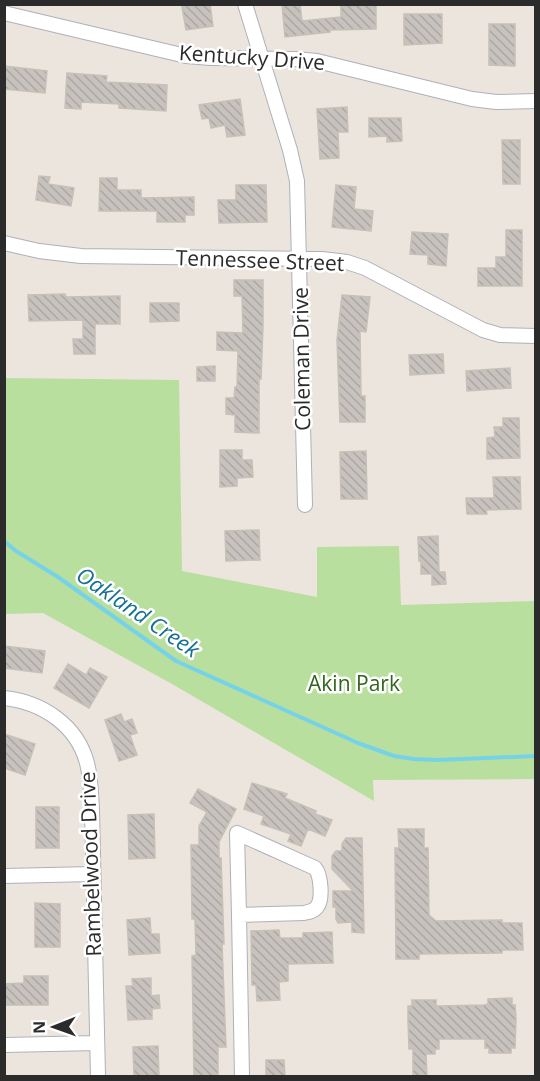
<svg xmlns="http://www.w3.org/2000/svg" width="540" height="1081" viewBox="0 0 540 1081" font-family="'Open Sans',sans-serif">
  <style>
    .green { fill: #b8df9d }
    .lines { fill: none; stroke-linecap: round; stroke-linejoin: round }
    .stream { stroke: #76d2e8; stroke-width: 4 }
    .building { fill: url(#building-back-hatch); stroke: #c7c0b7; stroke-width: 1.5 }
    .minor-casing { stroke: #aeb1ba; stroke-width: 16 }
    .minor { stroke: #fff; stroke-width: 14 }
    .labels { text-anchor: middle; stroke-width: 5; stroke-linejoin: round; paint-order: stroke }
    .street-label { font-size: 21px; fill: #2b2b2b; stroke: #fff }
    .park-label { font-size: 21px; fill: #31641e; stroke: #fff }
    .water-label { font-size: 22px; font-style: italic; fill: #147195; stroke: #fff }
  </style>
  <defs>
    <pattern id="building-back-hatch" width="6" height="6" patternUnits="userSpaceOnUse" patternTransform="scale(1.5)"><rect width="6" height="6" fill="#c7c2bd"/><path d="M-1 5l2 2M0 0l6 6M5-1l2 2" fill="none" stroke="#aba7a3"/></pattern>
  </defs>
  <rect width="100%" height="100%" fill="#ece5dd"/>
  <path class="green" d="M4,378l175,2 3,191 135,26v-50l82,-1 2,59 134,-4v178l-162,1 1,21 -202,-117 -129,-71 -38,1z"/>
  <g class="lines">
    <path class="stream" d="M4,541l12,10 42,26 118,84 182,82 36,13 20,3 23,1 99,-4"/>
  </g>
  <path class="building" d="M191,4h19l3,22 -27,4 -4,-23z
    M282,4h18l2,17 39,-4v-13h35v25l-46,1v2l-45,5z
    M404,14h38v29l-38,2z
    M489,24h26v42l-26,-1z
    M4,66l43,5 -2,22 -41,-4z
    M67,73l40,3 -1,6 61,3 -1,26 -47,-3v-4l-38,-2v7l-16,-1z
    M240,99l5,36 -18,2 -2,-12 -14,3 -2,-10 -7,1 -3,-14z
    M347,107l1,25h-10l1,26 -19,1 -3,-50z
    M369,118h32l1,23 -15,1v-6l-18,1z
    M502,140h18v44h-17z
    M39,176l11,1 -2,7 26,4 -3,18 -35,-6z
    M100,178h17v12h24v8l53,-1v18h-9v7h-28v-11h-58z
    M236,185h30l1,37 -48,1 -1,-23h18z
    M336,185l20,2 -2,22 19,2 -2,20 -39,-4z
    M506,230h16v56h-44v-18h18v-11h10z
    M412,232l36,2 -2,32 -18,-2v-9l-18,-1z
    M234,280h29v45l-2,54h-2v54l-24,-1v-17l-9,-1v-16h8l1,-11h2l1,-36 -21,-1v-18l26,1 -1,-37h-8z
    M65,294l1,3 54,-1v28h-25v30h-21l-1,-15h10v-19l-54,1 -1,-26z
    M342,295l28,2 -4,35 -6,-1 1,65h4v26h-25l-3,-82z
    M150,303h29v18l-29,1z
    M443,354l1,19 -34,2 -1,-20z
    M215,366v15h-18v-14z
    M510,368l1,20 -44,3 -1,-20z
    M503,418h16l1,40 -33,1v-21l8,-1 -1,-10h9z
    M220,450h22v10h10l1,17 -16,1v8l-17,1z
    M366,451l1,48h-26l-1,-47z
    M493,477h27l1,32 -35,1 1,4h-20l-1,-16h28z
    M259,530l1,30 -34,1 -1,-30z
    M438,536l1,36h6l1,12 -14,1v-11h-11v-13h-2l-1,-24z
    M4,646l41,5 -3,22 -38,-5z
    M68,664l18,11 4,-7 17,9 -18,31 -35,-20z
    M121,714l3,8 8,-3 5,14 -7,2 7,20 -18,6 -14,-41z
    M4,734l31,10 -10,31 -21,-7z
    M252,783l35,11 -2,4 31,13 -1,3 17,6 -7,16 -17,-7 -7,17 -13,-5 3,-7 -30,-10 3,-8 -20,-7z
    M198,789l38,20 -17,33v16h2l3,86h-2l4,103h-8v30h-24l-2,-121 4,-1 -1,-36h-3l-1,-74h8v-19l8,-14 -17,-9z
    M36,807h23v41h-23z
    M154,814l1,44 -26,1 -1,-44z
    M398,829h26v19h4l1,67 7,6 66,-1v3h20l1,27h-21v3l-83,1v5h-23l-1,-111h4z
    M346,838h16l2,95 -12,-1v-10l-14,1 -2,-4v-12h-3v-16h20l-21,-22v-13l4,-5h6v-7z
    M35,903l25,1v43h-25z
    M150,918l1,16h8l1,19 -31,2 -2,-35z
    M279,930l1,8h23v-5l29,-1 1,31 -45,1v17l-9,1 1,18 -23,1 -1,-16h-4l-1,-54z
    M24,976h24v29h-44v-21l20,-1z
    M151,978v18l8,-1 1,13 -8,1v10l-24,1 -2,-34h7l-1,-7z
    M512,998v7h3l1,14 -1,29h-4v5h-22v-5h-4v-9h-46v10h-4v5h-9l1,23h-14v-28h-4l-1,-28v-15h4v-6h24v6h4l44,-1 4,-1v-5z
    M158,1046l1,31h-25l-1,-30z
    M266,1060h18l1,17h-19z"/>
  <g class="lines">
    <defs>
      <path id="minor" d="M245,4l45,146 7,31 8,324
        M4,13l182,43 25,2 84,1 22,2 155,38 24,3 40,-1
        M4,243l35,8 42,5 241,3 25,3 18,6 118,62 17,5 36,1
        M4,698c38,4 73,27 83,65 4,15 4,31 5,47l6,266
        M237,833l78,35c6,7 8,31 2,39 -3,4 -8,5 -13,6l-65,2z
        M4,876l89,-2
        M239,915l3,161
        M4,1045l93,-2"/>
    </defs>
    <use href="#minor" class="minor-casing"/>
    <use href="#minor" class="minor"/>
  </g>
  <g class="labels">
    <g class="street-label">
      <text transform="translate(252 58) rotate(4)" y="7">Kentucky Drive</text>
      <text transform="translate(260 261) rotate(2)" y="7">Tennessee Street</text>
      <text transform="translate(302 359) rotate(-91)" y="7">Coleman Drive</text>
      <text transform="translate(91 864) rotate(-92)" y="7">Rambelwood Drive</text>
    </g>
    <g class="park-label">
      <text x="354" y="691">Akin Park</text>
    </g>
    <g class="water-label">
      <text transform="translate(138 612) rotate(34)" y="8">Oakland Creek</text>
    </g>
  </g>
  <rect width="540" height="1081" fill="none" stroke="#2b2b2b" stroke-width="12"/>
  <g transform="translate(54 1027) rotate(269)" stroke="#ffffff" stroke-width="4.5" paint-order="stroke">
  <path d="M0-4.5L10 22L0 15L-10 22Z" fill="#2b2b2b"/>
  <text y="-9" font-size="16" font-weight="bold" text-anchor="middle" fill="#2b2b2b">N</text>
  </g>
</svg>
